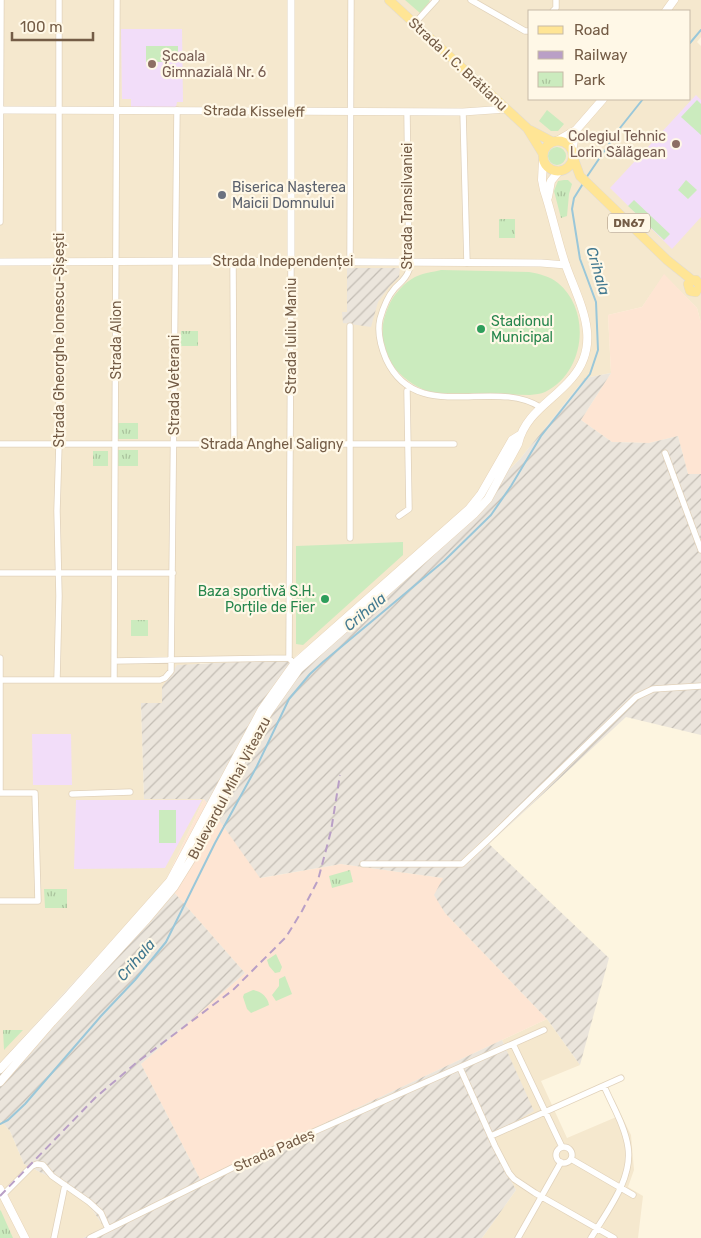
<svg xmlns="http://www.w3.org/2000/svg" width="701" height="1238" viewBox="0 0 701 1238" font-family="Rubik,sans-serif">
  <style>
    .residential { fill: #f5e8ce; fill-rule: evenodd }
    .commercial { fill: #fee5d3 }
    .industrial { fill: url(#industrial-furrows) }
    .education { fill: #f2ddf9 }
    .grass { fill: #cbebbe }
    .park { fill: url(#park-tufts) }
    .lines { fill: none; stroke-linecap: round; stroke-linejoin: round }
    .stream { stroke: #9ac7d9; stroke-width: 2 }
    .minor-casing { stroke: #e1d2bb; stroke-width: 7 }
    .tertiary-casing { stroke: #e1d2bb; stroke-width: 8 }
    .secondary-casing { stroke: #e7d4b9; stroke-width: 9 }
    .primary-casing { stroke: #e0dbd6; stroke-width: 10 }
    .minor { stroke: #fff; stroke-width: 5.5 }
    .tertiary { stroke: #fff; stroke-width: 7 }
    .secondary { stroke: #fff; stroke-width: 8 }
    .primary { stroke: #ffe595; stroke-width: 9 }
    .rail { stroke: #b99fc6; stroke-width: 2; stroke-dasharray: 8 5; stroke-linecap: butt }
    .education-dot { fill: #8d6e63; stroke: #fff8e7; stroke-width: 2 }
    .worship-dot { fill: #6b7280; stroke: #fff8e7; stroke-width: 2 }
    .leisure-dot { fill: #2e9e5b; stroke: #fff8e7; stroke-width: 2 }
    .labels { text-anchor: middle; stroke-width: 4.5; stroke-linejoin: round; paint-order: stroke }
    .shield { fill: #fff8e7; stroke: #9e8b76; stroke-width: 1 }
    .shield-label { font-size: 12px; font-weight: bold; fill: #745c46 }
    .education-label { font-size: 14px; fill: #785e54; stroke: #fff8e7; text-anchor: start }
    .street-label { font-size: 14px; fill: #745c46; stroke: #fff8e7 }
    .worship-label { font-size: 14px; fill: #5b616d; stroke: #fff8e7; text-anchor: start }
    .leisure-label { font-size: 14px; fill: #27864d; stroke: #fff8e7; text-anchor: start }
    .water-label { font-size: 15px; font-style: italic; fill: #427990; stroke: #fff8e7 }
  </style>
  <defs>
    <pattern id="industrial-furrows" width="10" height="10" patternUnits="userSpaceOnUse" patternTransform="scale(1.25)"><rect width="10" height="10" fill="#ebe5dc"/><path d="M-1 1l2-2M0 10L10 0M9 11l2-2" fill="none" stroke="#c3bdb4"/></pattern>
    <pattern id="park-tufts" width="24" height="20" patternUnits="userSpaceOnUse" patternTransform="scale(1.25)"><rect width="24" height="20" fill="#cbebbe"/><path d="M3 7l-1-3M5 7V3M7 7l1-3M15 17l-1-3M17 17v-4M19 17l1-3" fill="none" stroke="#a9c29c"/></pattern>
  </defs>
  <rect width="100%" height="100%" fill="#fdf5e0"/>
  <path class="residential" d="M0,0h701v37l-4,5 4,4v277l-4,-15 -33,-33 -22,32 -34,8 3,58 -26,5 -65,81 -86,84 -142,116 -92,4 -38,40h-21l3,96h60l-39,83 -165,181zM530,11h160v88h-160z
    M547,1019l33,46 -39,16 26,57 54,-23 10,20 3,35 -6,17 15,9 -5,42h-156l34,-48 -28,-53 45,-26 -31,-71z
    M0,1120l10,11 14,33 57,29 23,34 -21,11h-83z"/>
  <path class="commercial" d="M664,274l33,34 4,15v151h-13l-10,-38 -29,7 -37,-1 -31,-22 30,-47 -3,-58 34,-8z
    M204,799l57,79 80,-14 102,14 2,35 102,106 -346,162 -60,-117 104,-91 -80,-91z"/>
  <path class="industrial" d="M347,268h53l-1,9 -10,10 -11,15 -7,25 -28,-4 -1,-11h5z
    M611,373l-30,47 31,22 37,1 29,-7 10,38h13v261l-75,-18 -137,127 120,114 -29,107 -33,-46 -102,-106 -11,-18 9,-17 -102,-14 -81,14 -56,-79h-60l-3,-96h21v-16l15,-22 116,-6 141,-116 86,-84 65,-81z
    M165,882l80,91 -104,91 60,117 301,-141 32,71 -46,26 28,53 -34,48h-399l21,-11 -23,-34 -57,-29 -14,-33 -10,-11v-57z"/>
  <path class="education" d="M121,29h61l1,73h-6l-1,5h-45v-8h-9z
    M696,95l5,5v117l-29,32 -62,-61z
    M32,734h39l1,51h-39z
    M76,800h126l-37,68 -91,1z"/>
  <path class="grass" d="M405,0h24l1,1 -10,12z
    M146,46h32v16h-32z
    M697,100l4,4v31l-20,-18z
    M547,110l17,14 -6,7h-7l-12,-10z
    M548 156a9 9 0 1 1 18 0a9 9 0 1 1-18 0Z
    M686,180l11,10 -9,9 -10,-9z
    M634,200l36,34 -6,6 -36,-34z
    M441,270l88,2c11,2 20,4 29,11 34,28 27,90 -13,109 -4,2 -10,2 -15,3l-97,-2c-39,-12 -63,-48 -44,-88 5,-11 15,-22 26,-28 8,-4 18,-5 26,-7z
    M403,542v13l-100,90 -7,-1v-98z
    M159,810h17v33h-17z
    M276,954l6,13 -2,5 -5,1 -6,-7 -2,-6z
    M285,976l7,18 -16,7 -4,-6 7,-9v-7z
    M253,990c8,1 15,7 16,15l-18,8 -4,-4 -4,-12 1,-3z"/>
  <path class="park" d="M564,180h4l4,4 -3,10 -2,22 -6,2 -7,-27 4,-10z
    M499,219h16v19h-16z
    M181,331h17v15h-17z
    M118,423h20v16h-20z
    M118,450h20v16h-20z
    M93,451h15v15h-15z
    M131,620h17v16h-17z
    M350,870l3,12 -21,6 -3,-12z
    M44,889h23v19h-22z
    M3,1030h20l-19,20z
    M0,1210l1,1 12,27h-13z"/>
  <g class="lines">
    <path class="stream" d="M690,43l11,-13
      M586,178l34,-50 23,-29
      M0,1124l8,-4 17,-16 76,-88 34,-36 31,-38 49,-99 42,-77 32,-67 21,-25 13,-12 121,-101 47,-46 20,-29 30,-50 49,-62 8,-24 -2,-48 -16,-43 -8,-50 2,-11 10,-16"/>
    <defs>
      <path id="minor" d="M471,0l54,31h5
        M553,11l3,-3v-8
        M415,23l21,-23
        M407,112l2,158c-3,9 -8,12 -14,18 -7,8 -12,20 -15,31 -3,13 1,28 6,40 31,67 107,18 154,48
        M463,112l4,151
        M0,222l1,-222
        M233,261l1,183
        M291,261l-2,397 7,8
        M350,262l1,-262
        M0,444h454
        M665,453l36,97
        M399,516l10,-7 -2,-118
        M350,538v-212
        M0,573h173
        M0,658v135
        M114,661l175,-3
        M57,679l2,-83 -2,-85 2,-67v-444
        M0,680h160l5,-2 6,-7 6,-561
        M114,680l3,-680
        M0,793h35l3,108h-38
        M72,794l58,-2
        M363,864h99l27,-25 147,-142 17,-8 48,-3
        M513,1044l49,103
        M460,1068l35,78 14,27 5,6 21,14 79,45
        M491,1136l130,-58
        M556 1155a8 8 0 1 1 16 0a8 8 0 1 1-16 0Z
        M571,1159l62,36
        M4,1194l28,-28 5,-2 6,1 9,11 37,26 12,11 7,16
        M54,1238l11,-53
        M90,1238l144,-71 310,-137
        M518,1238l43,-76
        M591,1238c16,-27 42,-59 37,-91 -3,-21 -16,-42 -24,-61"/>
      <path id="tertiary" d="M0,110l463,2 44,-3
        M291,261v-261
        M0,262l233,-1 308,2 25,2"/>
      <path id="secondary" d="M666,11l8,-11
        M557,141l19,-11 27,-31
        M572,151l4,-21
        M548,197l3,-16 8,-10
        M0,1069l69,-74 101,-114 92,-172 32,-45 175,-155 12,-15 31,-54 8,-5
        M0,1082l52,-60 95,-103 27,-32 23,-37 54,-108 17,-29 31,-44 175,-155 14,-15 30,-55c7,-31 35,-43 54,-66 32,-37 6,-77 -7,-115 -8,-24 -13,-49 -21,-73l-2,-10 1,-20
        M0,1189l25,49"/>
      <path id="primary" d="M389,0l138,128 16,26
        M530,130l23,12
        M543 156a15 15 0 1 1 30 0a15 15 0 1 1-30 0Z
        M573,157l7,19 87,84 25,20
        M688,284l4,-4h4l5,8
        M688,284l2,7 6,1"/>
    </defs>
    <use href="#minor" class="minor-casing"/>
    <use href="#tertiary" class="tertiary-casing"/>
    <use href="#secondary" class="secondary-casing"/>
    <use href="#primary" class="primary-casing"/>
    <use href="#minor" class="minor"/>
    <use href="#tertiary" class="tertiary"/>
    <use href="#secondary" class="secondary"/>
    <use href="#primary" class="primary"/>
    <path class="rail" d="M0,1196l95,-98 41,-35 97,-73 53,-53 16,-26 16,-31 13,-49 9,-56"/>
  </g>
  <g class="education-dot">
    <circle cx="152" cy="64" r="5"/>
    <circle cx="676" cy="144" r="5"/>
  </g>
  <circle class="worship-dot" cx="222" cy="195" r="5"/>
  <g class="leisure-dot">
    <circle cx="481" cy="329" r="5"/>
    <circle cx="325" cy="599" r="5"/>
  </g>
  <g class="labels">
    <rect class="shield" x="608" y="213.5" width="42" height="19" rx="4"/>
    <g class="shield-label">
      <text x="629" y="227">DN67</text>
    </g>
    <g class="education-label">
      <text x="162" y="61">Școala<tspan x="162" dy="16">Gimnazială Nr. 6</tspan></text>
      <text x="666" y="141" text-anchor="end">Colegiul Tehnic<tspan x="666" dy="16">Lorin Sălăgean</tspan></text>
    </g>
    <g class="street-label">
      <text transform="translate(458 64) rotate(43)" y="5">Strada I. C. Brătianu</text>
      <text transform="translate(254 111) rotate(1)" y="5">Strada Kisseleff</text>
      <text transform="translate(407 206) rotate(-90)" y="5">Strada Transilvaniei</text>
      <text x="283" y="266">Strada Independenței</text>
      <text transform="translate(291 336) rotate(-90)" y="5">Strada Iuliu Maniu</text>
      <text transform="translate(59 340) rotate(-90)" y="5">Strada Gheorghe Ionescu-Șișești</text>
      <text transform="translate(116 340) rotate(-90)" y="5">Strada Alion</text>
      <text transform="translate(174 385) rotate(-90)" y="5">Strada Veterani</text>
      <text x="272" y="449">Strada Anghel Saligny</text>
      <text transform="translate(229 788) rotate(-62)" y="5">Bulevardul Mihai Viteazu</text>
      <text transform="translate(274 1150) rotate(-24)" y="5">Strada Padeș</text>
    </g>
    <g class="worship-label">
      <text x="232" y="192">Biserica Nașterea<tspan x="232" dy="16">Maicii Domnului</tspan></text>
    </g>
    <g class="leisure-label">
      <text x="491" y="326">Stadionul<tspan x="491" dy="16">Municipal</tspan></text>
      <text x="315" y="596" text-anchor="end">Baza sportivă S.H.<tspan x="315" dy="16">Porțile de Fier</tspan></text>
    </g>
    <g class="water-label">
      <text transform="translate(598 271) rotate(74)" y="5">Crihala</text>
      <text transform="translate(365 612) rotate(-40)" y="5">Crihala</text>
      <text transform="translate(136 960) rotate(-49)" y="5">Crihala</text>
    </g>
  </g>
  <rect x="528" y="10" width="162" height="90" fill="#fff8e7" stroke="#c7baa7"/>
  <rect x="538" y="26" width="25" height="8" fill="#ffe595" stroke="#c7baa7"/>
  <text x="574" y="35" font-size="15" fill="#745c46">Road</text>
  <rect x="538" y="51" width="25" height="8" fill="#b99fc6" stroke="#c7baa7"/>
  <text x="574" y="60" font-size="15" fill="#745c46">Railway</text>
  <rect x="538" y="72" width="25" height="15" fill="url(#park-tufts)" stroke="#c7baa7"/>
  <text x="574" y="85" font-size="15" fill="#745c46">Park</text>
  <path d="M12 32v8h81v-8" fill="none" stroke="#745c46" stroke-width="2.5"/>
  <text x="20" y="32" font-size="15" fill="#745c46" stroke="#fff8e7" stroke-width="4" paint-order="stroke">100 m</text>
</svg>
